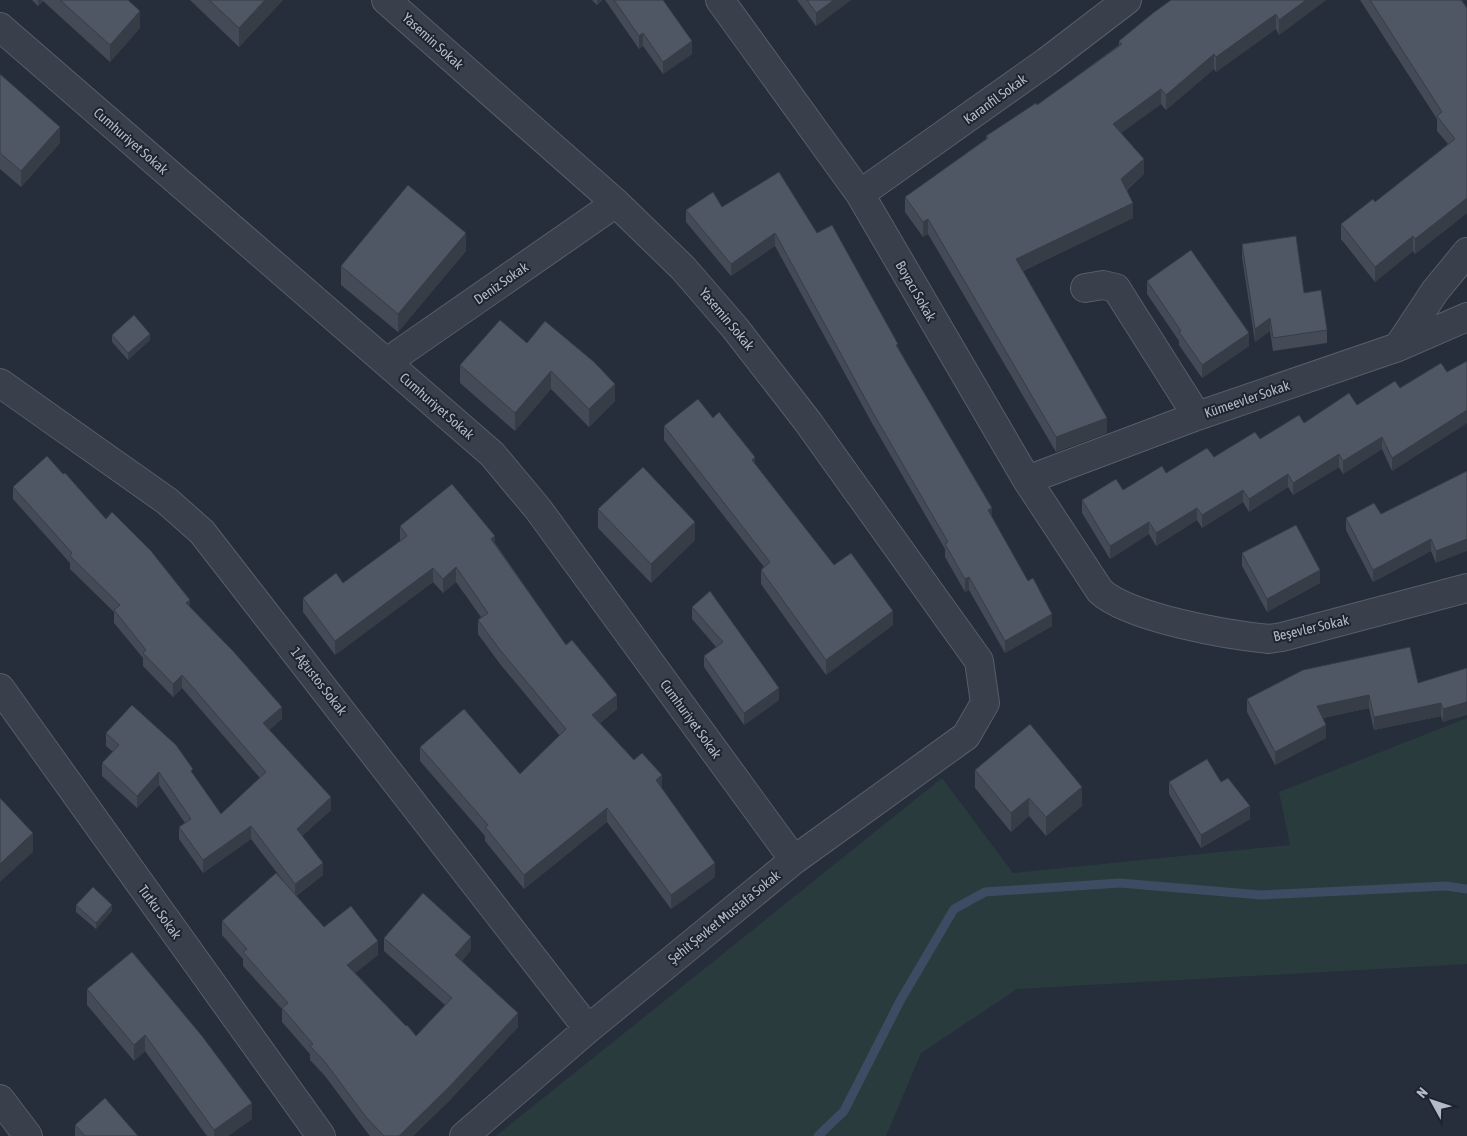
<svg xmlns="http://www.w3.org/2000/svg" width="1467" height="1136" viewBox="0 0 1467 1136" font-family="'Asap Condensed',sans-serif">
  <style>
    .green { fill: #293b3d }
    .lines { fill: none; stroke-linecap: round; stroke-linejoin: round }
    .stream { stroke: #3d4c62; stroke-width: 9 }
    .minor-casing { stroke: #575e69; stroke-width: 30 }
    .minor { stroke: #39404b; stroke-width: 28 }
    .wall { fill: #444b57 }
    .shaded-wall { fill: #373d47 }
    .building { fill: #4f5765; stroke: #373d47 }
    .labels { text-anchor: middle; stroke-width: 4; stroke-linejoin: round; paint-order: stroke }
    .street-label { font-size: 14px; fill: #b5bbc6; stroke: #1e2530 }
  </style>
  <rect width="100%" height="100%" fill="#262e3b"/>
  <path class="green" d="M1467,718v246l-450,25 -96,64 -35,83h-390l446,-358 71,95 277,-28 -11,-53z"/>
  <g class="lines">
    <path class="stream" d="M818,1136l26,-25 56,-110 54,-92 31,-17 135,-9 141,12 185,-9 21,3"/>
    <defs>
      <path id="minor" d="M386,0l230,203 67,65 52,60 73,94 171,239 6,42 -19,33 -172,124 -206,169 -124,107
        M720,0l140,194 167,286 73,111c29,27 128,44 169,48l13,-2 185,-49
        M0,27l492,427 46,55 256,351
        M860,194l186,-132 81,-62
        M1085,288l18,-3 13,3 81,128
        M1398,347l37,-56 32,-39
        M387,362l229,-159
        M0,383l167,118 35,31 386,497
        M1027,480l170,-64 201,-69 69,-30
        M0,688l321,448
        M0,1099l28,37"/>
    </defs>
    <use href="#minor" class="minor-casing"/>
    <use href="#minor" class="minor"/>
  </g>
  <path class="wall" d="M32,0h96l12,28 -30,34 -67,-61 -5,5z
    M190,0h93l-44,47z
    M592,0h10l-5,5z
    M605,0h58l29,54 -29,20 -20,-28 -4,3z
    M797,0h54l-35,26z
    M1171,0h155l-47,35 -3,-6 -60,43 -2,-3 -48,41 -5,-6 -40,29 23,41 -17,16 6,28 -110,53 84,162 -51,19 -128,-218 -5,3 -18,-25v-15l81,-58v-3l51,-31 82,-60v-4z
    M1360,0h102l5,8v205l-52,41 -2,-3 -38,31 -34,-43v-15l34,-22 73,-58 -11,-13v-12z
    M0,74l60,69 -39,44 -21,-18z
    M722,207l95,26 81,114 154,279 -47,27 -36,-63 -4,2 -20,-35v-8l-72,-124 -98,-179 -44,30 -45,-54v-12z
    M1242,244l62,49 23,37v13l-54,8 -3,-20 -15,11 -13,-85z
    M466,251l-68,81 -57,-47v-19z
    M1147,281l102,65 -47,32 -23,-33v-4l-32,-47z
    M112,335l38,5 -22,20 -16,-18z
    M527,343l88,58 -26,26 -38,-38 -36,42 -55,-48v-18z
    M1467,361v62l-75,48 -10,-22 -39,25 -4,-7 -46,28 -5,-8 -39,25 -6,-10 -41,26 -5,-8 -41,26 -7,-12 -39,25 -28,-46v-13l41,-10 43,-17 48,-16 90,-34 53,-18 43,-17 47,-16z
    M713,418l42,47 79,100 59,60 -67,50 -65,-91v-14l3,-3 -100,-127v-14z
    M1467,471l-31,92 -5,-12 -58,31 -27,-52v-12l35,-4z
    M13,487l93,32 84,88 92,112 -13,11 62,80 -29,26 21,39 -27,21 28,31 54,28 -23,18 61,63 29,-31 -61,-54v-13l87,12 -9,11 56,66 -68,73 -37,36h-43l-4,-5 -41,-55 -15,-16v-6l-28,-32v-13l-39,-43v-7l-21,-24v-14l66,-34 -37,-48 -48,34 -24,-34v-12l6,-4 -26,-38 -22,23 -35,-32v-13l11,-11 -7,-6v-13l87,41 28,40 39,-36 -78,-90 -9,9 -30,-31v-8l-29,-35v-11l-44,-43v-6l-57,-64z
    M598,509l97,31 -44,43 -53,-55z
    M400,526l95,17 71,102 51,64 -17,14 34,37 28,29 53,88 -44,32 -64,-87 -83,67 -39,-48v-5l-65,-75v-14l100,27 40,-38 -60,-72 -22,-30v-14l3,-3 -25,-35 -13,11 -10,-11 -98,73 -32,-43v-14l40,-15 57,-42z
    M1242,553l78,30 -53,29 -25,-46z
    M692,607l87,93 -35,25 -40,-58v-11l12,-9 -24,-28z
    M1467,668l-24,54 -2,-6 -67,14 -5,-22 -46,10 3,20 -51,27 -28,-53v-13l171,-16z
    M975,770l107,36 -36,30 -17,-20 -18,16 -36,-44z
    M1169,782h52l29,37 -49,29 -32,-54z
    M76,905l36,6 -16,18 -20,-17z
    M87,989l165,130 -24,17h-21l-62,-85 -11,10 -47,-56z
    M75,1125l63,11h-63z"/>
  <path class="shaded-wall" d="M38,0h5l-5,6z
    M265,0h18l-44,47v-19z
    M597,0h5l-5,5z
    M834,0h17l-35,26v-13z
    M1306,0h20l-47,35v-15z
    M140,11v17l-30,34v-17z
    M1276,14v15l-60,43v-15z
    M643,33v13l-4,3v-13z
    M692,41v13l-29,20v-12z
    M1214,54v15l-48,41v-15z
    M1161,89v15l-48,35v-15z
    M60,127v16l-39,44v-16z
    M1144,159v15l-23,20v-15z
    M1467,198v15l-52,41v-15z
    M1133,203v15l-117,56v-15z
    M928,219v15l-5,3v-15z
    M466,233v18l-68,81v-18z
    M775,233v13l-44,30v-12z
    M1413,236v15l-38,31v-15z
    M1270,318v13l-15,11v-13z
    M1249,333v13l-47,32v-13z
    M150,334v6l-22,20v-7z
    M551,371v18l-36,42v-18z
    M615,384v17l-26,26v-18z
    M1467,410v13l-75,48v-13z
    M1107,418v15l-51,19v-15z
    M1382,437v12l-39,25v-13z
    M1339,454v13l-46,28v-12z
    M755,457v15l-3,-12z
    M1288,474v13l-39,25v-13z
    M1243,490v12l-41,26v-13z
    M992,508v13l-4,-11z
    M1197,508v12l-41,26v-13z
    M695,522v18l-44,43v-19z
    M1149,522v12l-39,25v-13z
    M495,536v14l-4,-11z
    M1431,539v12l-58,31v-12z
    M1467,539v12l-31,12v-12z
    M456,567v15l-13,11v-14z
    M433,568v14l-98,73v-14z
    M1320,570v13l-53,29v-13z
    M969,577v13l-4,2v-13z
    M190,600v12l-4,-9z
    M893,611v14l-67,50v-15z
    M1052,614v12l-47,27v-12z
    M182,675v13l-9,9v-13z
    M779,688v12l-35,25v-12z
    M617,695v14l-25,20v-14z
    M1369,695v13l-52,11v-13z
    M1467,702v13l-24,7v-13z
    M1441,703v13l-67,14v-13z
    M282,707v12l-19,17v-13z
    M1326,725v13l-51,27v-13z
    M159,772v13l-22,23v-12z
    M662,775v14l-6,-9z
    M1082,787v19l-36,30v-19z
    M331,797v13l-34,31v-12z
    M1029,798v18l-18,16v-19z
    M1250,806v13l-49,29v-13z
    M607,808v14l-83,67v-14z
    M251,826v13l-48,34v-13z
    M33,833v19l-33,30v-18z
    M323,863v12l-28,21v-12z
    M715,863v14l-44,32v-14z
    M112,905v6l-16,18v-6z
    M471,937v13l-16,19v-14z
    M378,941v14l-31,24v-14z
    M518,1013v14l-68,73 -37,36h-14z
    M145,1035v16l-11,10v-16z
    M252,1103v16l-24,17h-14v-6z"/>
  <path class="building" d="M60,0h68l12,11 -30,34z
    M209,0h56l-26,28z
    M614,0h49l29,41 -29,21 -20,-29 -4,3z
    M807,0h27l-18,13z
    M1171,0h135l-27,20 -3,-6 -60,43 -2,-3 -48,41 -5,-6 -48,35 31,35 -23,20 12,24 -117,56 91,159 -51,19 -128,-218 -5,3 -18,-25 83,-59 -2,-2 50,-33 1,2 85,-61 -3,-3 34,-28z
    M1370,0h91l6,8v190l-52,41 -2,-3 -38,31 -34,-43 32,-25 2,3 80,-63 -18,-23 5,-4z
    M0,74l60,53 -39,44 -21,-18z
    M779,172l38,61 15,-8 66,119 -2,1 96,163 -4,2 40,71 5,-3 19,36 -47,27 -36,-64 -4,2 -20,-35 3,-2 -75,-129 -98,-180 -44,31 -45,-54 27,-18 9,15z
    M408,185l58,48 -68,81 -57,-48z
    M1296,236l8,57 17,-3 6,40 -54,8 -3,-20 -15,11 -13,-85z
    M1191,250l58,83 -47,32 -23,-33 2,-1 -34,-50z
    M134,315l16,19 -22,19 -16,-18z
    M500,320l27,23 18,-22 49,41 21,22 -26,25 -38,-38 -36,42 -55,-48z
    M1467,361v49l-75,48 -10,-21 -39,24 -4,-7 -46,29 -5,-9 -39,25 -6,-9 -41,25 -5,-7 -41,25 -7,-11 -39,24 -28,-46 34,-21 7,11 39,-24 4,7 41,-25 7,9 41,-25 5,7 39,-24 5,8 45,-30 8,12 38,-24 5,7 41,-25 6,9z
    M698,399l15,19 6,-6 36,45 -3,3 82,105 17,-12 42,58 -67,49 -65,-90 9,-8 -106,-136z
    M47,456l16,18 2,-1 41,46 6,-7 39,39 39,49 -4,3 47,48 49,56 -19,16 68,74 -34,32 26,34 -28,21 -44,-58 -48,34 -24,-33 12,-8 -32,-47 -22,24 -35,-33 17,-18 -13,-12 26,-28 44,40 17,24 -2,2 30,43 45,-42 -84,-97 -9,9 -30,-31 3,-3 -32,-40 6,-5 -50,-49 2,-3 -59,-66z
    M643,467l52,55 -44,42 -53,-55z
    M1467,471v68l-31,12 -5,-12 -58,31 -27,-52 28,-15 7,11z
    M452,484l43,52 -4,3 75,106 6,-5 45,55 -25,20 42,45 8,-7 20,22 -6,5 59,83 -44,32 -64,-87 -83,67 -39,-48 3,-2 -68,-78 44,-38 56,65 46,-45 -66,-79 -22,-30 10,-7 -32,-46 -13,12 -10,-11 -98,73 -32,-43 33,-25 7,10 64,-47 -7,-10z
    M1296,525l24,45 -53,29 -25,-46z
    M710,591l69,97 -35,25 -40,-57 19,-14 -31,-35z
    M1410,647l8,36 49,-15v34l-24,7 -2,-6 -67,14 -5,-22 -52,11 9,19 -51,27 -28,-53 56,-29z
    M1030,724l52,63 -36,30 -17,-19 -18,15 -36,-43z
    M1207,759l14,23 7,-4 22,28 -49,29 -32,-53z
    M0,798l33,35 -33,31z
    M276,873l48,54 27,-21 27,35 -31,24 59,61 1,-1 9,11 36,-38 -68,-60 39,-45 48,44 -16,18 63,58 -68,73 -51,50h-15l-18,-19 -41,-55 -15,-16 3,-2 -31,-36 6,-5 -45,-51 4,-3 -25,-28z
    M93,887l19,18 -16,18 -20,-18z
    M132,952l70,84 50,67 -38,27 -69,-95 -11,10 -47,-56z
    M105,1098l33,38h-53l-10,-11z"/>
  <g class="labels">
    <g class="street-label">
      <text transform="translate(433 41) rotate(42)" y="5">Yasemin Sokak</text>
      <text transform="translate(995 99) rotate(-36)" y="5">Karanfil Sokak</text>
      <text transform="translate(131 141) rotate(41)" y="5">Cumhuriyet Sokak</text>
      <text transform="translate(501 283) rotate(-35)" y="5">Deniz Sokak</text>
      <text transform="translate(916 291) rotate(60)" y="5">Boyacı Sokak</text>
      <text transform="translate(727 319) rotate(50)" y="5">Yasemin Sokak</text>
      <text transform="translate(1247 399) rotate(-19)" y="5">Kümeevler Sokak</text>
      <text transform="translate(437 406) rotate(41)" y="5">Cumhuriyet Sokak</text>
      <text transform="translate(1311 628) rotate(-13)" y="5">Beşevler Sokak</text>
      <text transform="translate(319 681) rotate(52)" y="5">1 Ağustos Sokak</text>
      <text transform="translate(691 719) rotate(54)" y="5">Cumhuriyet Sokak</text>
      <text transform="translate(160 912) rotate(54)" y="5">Tutku Sokak</text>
      <text transform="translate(724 917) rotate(-39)" y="5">Şehit Şevket Mustafa Sokak</text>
    </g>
  </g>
  <g transform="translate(1432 1101) rotate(310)" stroke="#1e2530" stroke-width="4" paint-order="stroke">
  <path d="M0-4L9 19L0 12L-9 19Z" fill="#b5bbc6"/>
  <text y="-8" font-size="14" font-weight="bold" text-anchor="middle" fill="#b5bbc6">N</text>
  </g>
</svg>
